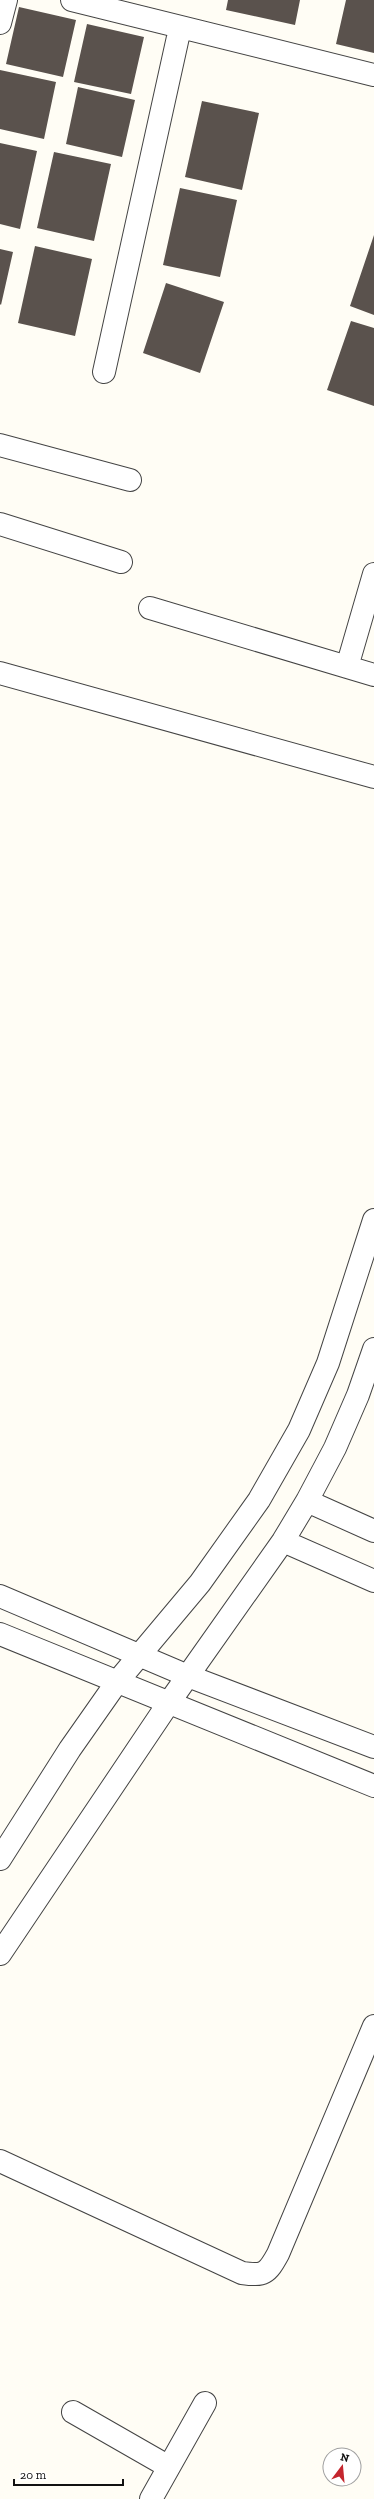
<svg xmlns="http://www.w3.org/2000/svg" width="374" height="2499" viewBox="0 0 374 2499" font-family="'Zilla Slab',serif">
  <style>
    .building { fill: #5a524d }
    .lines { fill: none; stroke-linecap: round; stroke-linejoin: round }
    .minor-casing { stroke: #444; stroke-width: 24 }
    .minor { stroke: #fff; stroke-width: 22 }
  </style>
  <rect width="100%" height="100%" fill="#fffdf5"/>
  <path class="building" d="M228,0h72l-5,25 -69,-15z
    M346,0h28v53l-38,-9z
    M19,7l57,13 -13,57 -57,-13z
    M87,24l57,13 -13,57 -57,-12z
    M0,70l56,12 -12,57 -44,-10z
    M78,87l57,13 -13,57 -56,-13z
    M202,101l57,12 -17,77 -57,-13z
    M0,143l37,8 -17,78 -20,-5z
    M54,152l57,12 -17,77 -57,-13z
    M180,188l57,12 -17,77 -57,-12z
    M374,235v80l-24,-9z
    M35,246l57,13 -17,77 -57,-13z
    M0,249l13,3 -12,53 -1,-1z
    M166,283l58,19 -24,71 -57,-20z
    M351,321l23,7v78l-47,-16z"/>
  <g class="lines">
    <defs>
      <path id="minor" d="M72,0l302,75
        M0,23l6,-23
        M104,372l76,-344
        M0,445l130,35
        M0,524l121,38
        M150,608l224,67
        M347,667l27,-93
        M0,673l374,104
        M307,1501l67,30
        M283,1541l91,40
        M0,1596l188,80 186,71
        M0,1634l374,152
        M0,1859l70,-110 47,-67 83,-99 59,-83 40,-70 29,-67 46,-143
        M0,1954l168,-250 115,-163 24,-40 28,-53 23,-53 16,-46
        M0,2161l242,112c22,3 25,1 36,-19l96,-228
        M73,2412l96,55
        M151,2499l54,-96"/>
    </defs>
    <use href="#minor" class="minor-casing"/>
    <use href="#minor" class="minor"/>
  </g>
  <g transform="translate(342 2467) rotate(16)"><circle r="19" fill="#ffffff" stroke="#a0a0a0"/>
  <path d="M0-3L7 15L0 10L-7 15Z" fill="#c4262e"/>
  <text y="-6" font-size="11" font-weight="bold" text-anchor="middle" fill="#111111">N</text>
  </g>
  <path d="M14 2479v6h109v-6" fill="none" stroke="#111111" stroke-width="2"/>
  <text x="20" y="2479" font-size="12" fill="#111111" stroke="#ffffff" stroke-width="3" paint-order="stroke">20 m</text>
</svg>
